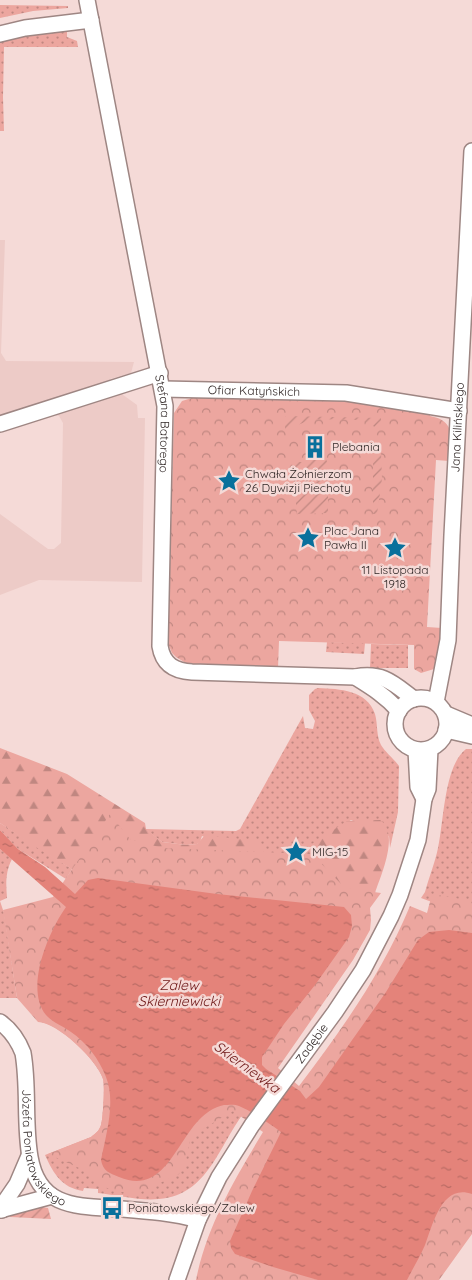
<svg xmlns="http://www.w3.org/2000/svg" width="472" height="1280" viewBox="0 0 472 1280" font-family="Quicksand,sans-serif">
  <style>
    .built { fill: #edcbc7 }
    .grass { fill: url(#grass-dots) }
    .forest { fill: url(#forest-firs) }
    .park { fill: url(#park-crowns) }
    .garden { fill: url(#garden-furrows) }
    .water { fill: url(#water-ripples) }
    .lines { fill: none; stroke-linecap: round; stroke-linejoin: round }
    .minor-casing { stroke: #9e8683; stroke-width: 18 }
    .minor { stroke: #fff; stroke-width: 15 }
    .labels { text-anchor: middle; stroke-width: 5; stroke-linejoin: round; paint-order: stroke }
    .street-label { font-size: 12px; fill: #302726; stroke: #f5dad7 }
    .poi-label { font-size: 12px; fill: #302726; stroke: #f5dad7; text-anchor: start }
    .water-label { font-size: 14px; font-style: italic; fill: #6e1717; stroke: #f5dad7 }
  </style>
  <defs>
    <pattern id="grass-dots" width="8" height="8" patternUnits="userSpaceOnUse" patternTransform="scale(1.25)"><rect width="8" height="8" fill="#eca69f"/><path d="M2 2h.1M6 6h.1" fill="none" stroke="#c08781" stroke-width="1.8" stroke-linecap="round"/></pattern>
    <pattern id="forest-firs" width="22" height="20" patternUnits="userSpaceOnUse" patternTransform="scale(1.25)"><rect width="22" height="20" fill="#eca69f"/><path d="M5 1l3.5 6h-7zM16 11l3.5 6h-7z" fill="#c08781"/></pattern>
    <pattern id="park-crowns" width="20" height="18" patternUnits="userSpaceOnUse" patternTransform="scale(1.25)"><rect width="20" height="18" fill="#eca69f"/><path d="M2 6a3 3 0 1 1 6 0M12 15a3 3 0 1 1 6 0" fill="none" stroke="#c08781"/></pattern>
    <pattern id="garden-furrows" width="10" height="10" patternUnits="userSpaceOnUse" patternTransform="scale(1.25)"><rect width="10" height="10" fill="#eca69f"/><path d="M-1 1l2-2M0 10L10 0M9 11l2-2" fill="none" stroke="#c08781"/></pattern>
    <pattern id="water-ripples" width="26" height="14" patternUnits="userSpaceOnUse" patternTransform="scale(1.25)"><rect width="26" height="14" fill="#e4837a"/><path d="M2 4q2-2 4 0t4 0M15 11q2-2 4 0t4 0" fill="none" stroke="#b96b64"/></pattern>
  </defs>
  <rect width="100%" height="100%" fill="#f5dad7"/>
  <path class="built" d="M0,240h5l-4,113 5,8 128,1 -3,11 -21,6 4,15 5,-2 18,13 1,13h7l-3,164 -103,-2 -39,15v-81l48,35h6l7,-6 2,-120 -4,-7 -7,-2 -52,17z"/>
  <path class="grass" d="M0,5l68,1v2l-35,3 -33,7z
    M67,31v6l10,4 1,6h-74l-1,50 1,34h-4v-89l25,-6z
    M327,642l38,1 -1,11 -38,-2z
    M371,644l37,1v23h-38z
    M318,688c22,1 49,2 57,26 3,11 1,21 6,31 4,7 13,14 18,21l-1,46 -8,36 -1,-12 -38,-16 -76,48 -73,-32 -2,6 -3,2 -11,1 -24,-3 -17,-13 91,2 4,-2 63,-113 2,12 8,1 2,-8 -6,-11v-15l6,-6z
    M466,749h6v168l-51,-19 4,-6c4,-15 10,-29 13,-44 6,-27 6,-82 28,-99z
    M0,823l72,46 -6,10 -48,-30 -18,-19z
    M0,849l12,10c-7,14 -6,25 -5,39l-7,3z
    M0,901l4,12 13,85h-17z
    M37,1006l169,107 40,-3c-27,34 -37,85 -87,89 -19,2 -43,-4 -61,-6v-4l-14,-1 -1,3c-21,-3 -30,-18 -38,-36l46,-18c5,-4 8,-6 10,-12 2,-5 4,-41 2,-46 -6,-19 -43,-54 -62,-57z"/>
  <path class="forest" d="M0,748l67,26 78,49 1,6 16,13 24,3 11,-1 8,-9 52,6 3,3 11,23 4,1 72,-47 33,-1c20,13 1,55 -5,73l-300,-22 -41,-25 -34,-23z"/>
  <path class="park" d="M195,397l125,2 30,2 80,13v2c27,5 21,23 19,45l-13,-1 -9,167 15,1 -2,30 -6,11 -13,4 -7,-4v-24l-135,-4 -1,27 -89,-3 -13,-8 -4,-4 -3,-7 -1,-8 6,-225 8,-12z
    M110,814l20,25 32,9 150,6 33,34 36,5 -11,15 1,12 -1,10 -17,30 -75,108 21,18c44,-58 83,-113 111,-180l17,7 5,-19 24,4 16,6v330l-33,46h-243c11,-55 39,-101 67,-148l-30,-21 -42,25 -6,28 -6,10 -45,21 -31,-8 -9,-6 -6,-9 -40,-18 43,-17c5,-4 8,-6 10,-12 2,-5 4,-41 2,-46 -6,-19 -46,-57 -65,-57l-21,-24 -14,-88 50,-13z"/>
  <path class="garden" d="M285,416l96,2v12l-20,-10 -48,-1 -26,10 -2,3z
    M378,452h3l1,27 -5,35h-4v-51l3,-3v-6z
    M310,459h16l2,5v49l-31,1 -5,-52h18z
    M42,1207l6,1 3,11 -41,-2 1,-2z"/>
  <path class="water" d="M0,830l18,19 27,18 30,27 13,-14 10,-2 119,16 127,13 7,8 1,11 -3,11 -34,48 -31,39 -22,33v8l4,4 34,22 6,8 13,-12 67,-95 32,-52 11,-8 20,-2 23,3v261c-30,-11 -39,30 -47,51 -5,12 -12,23 -18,35h-89l-45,-13 -38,-13 -4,-6 -1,-7 22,-50 29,-59c-13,-9 -28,-20 -42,-26 -4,-2 -11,-1 -15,-1 -46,9 -49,95 -105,72 -10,-4 -16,-6 -18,-17 5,-26 15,-58 5,-83 -7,-18 -19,-34 -35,-45 -8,-6 -18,-9 -25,-17 -22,-27 3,-84 20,-108l-66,-58z"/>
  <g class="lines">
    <defs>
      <g id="minor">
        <path id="s1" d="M87,0l78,406 -5,240c3,19 15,25 32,26l163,5c28,-5 38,6 59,22"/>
        <path d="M0,34l25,-6 66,-8"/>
        <path id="s2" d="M163,389l183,4 113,18"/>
        <path d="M0,424l160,-51"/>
        <path d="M355,677c16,10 31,19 44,34"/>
        <circle cx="421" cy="724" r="26"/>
        <path id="s3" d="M436,702l12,-62 4,-105 20,-384"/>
        <path d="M446,714l26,11"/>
        <path d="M446,730l26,6"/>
        <path d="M416,750l2,37 6,12"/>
        <path id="s4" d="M0,1022c11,8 18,18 23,31 6,34 1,70 7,104 9,53 50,49 92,52 26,2 52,4 76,11"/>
        <path d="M0,1210l52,-14"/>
        <path d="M2,1210l2,-7 13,-19 12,-28"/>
        <path id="s5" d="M177,1280l21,-60 21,-43 33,-52 83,-113 28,-42 28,-54 9,-21 18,-55 6,-41 4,-10 2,-40"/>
      </g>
    </defs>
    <use href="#minor" class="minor-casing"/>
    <use href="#minor" class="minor"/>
  </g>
  <defs>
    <symbol id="building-bare" viewBox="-9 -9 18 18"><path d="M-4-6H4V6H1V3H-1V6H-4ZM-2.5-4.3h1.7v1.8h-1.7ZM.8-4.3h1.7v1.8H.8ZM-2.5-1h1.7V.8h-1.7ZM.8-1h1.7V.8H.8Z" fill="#08709c" stroke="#f5dad7" stroke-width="2.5" paint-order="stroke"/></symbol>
    <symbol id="sight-bare" viewBox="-9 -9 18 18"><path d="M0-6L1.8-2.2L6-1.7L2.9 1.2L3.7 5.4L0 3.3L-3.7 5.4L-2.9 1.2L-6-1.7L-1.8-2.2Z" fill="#08709c" stroke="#f5dad7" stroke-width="2.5" paint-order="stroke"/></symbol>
    <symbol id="bus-bare" viewBox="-9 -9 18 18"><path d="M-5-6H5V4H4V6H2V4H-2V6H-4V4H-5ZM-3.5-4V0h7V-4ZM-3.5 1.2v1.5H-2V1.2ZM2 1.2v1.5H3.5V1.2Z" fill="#08709c" stroke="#f5dad7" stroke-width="2.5" paint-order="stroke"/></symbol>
  </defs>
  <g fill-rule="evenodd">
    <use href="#building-bare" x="299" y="431" width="32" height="32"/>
    <use href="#sight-bare" x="213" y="465" width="32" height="32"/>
    <use href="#sight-bare" x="292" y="522" width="32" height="32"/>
    <use href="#sight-bare" x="379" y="532" width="32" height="32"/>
    <use href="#sight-bare" x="280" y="836" width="32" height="32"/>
    <use href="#bus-bare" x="96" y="1192" width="32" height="32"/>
  </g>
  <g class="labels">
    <g class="street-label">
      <text dy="4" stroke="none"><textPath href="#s2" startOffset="91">Ofiar Katyńskich</textPath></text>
      <text dy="4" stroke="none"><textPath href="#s1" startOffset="431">Stefana Batorego</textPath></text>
      <text dy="4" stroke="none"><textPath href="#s3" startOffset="276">Jana Kilińskiego</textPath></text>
      <text dy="4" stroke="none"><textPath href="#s5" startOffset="274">Zadębie</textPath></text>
      <text dy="4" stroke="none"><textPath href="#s4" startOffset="140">Józefa Poniatowskiego</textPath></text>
    </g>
    <g class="poi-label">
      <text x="332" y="451">Plebania</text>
      <text x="245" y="478">Chwała Żołnierzom<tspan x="245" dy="14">26 Dywizji Piechoty</tspan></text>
      <text x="324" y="535">Plac Jana<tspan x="324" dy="14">Pawła II</tspan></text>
      <text x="395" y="574" text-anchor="middle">11 Listopada<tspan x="395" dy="14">1918</tspan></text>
      <text x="312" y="856">MIG-15</text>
      <text x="128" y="1212">Poniatowskiego/Zalew</text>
    </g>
    <g class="water-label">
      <text x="179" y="990">Zalew<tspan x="179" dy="16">Skierniewicki</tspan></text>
      <text transform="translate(247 1067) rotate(36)" y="5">Skierniewka</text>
    </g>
  </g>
</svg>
